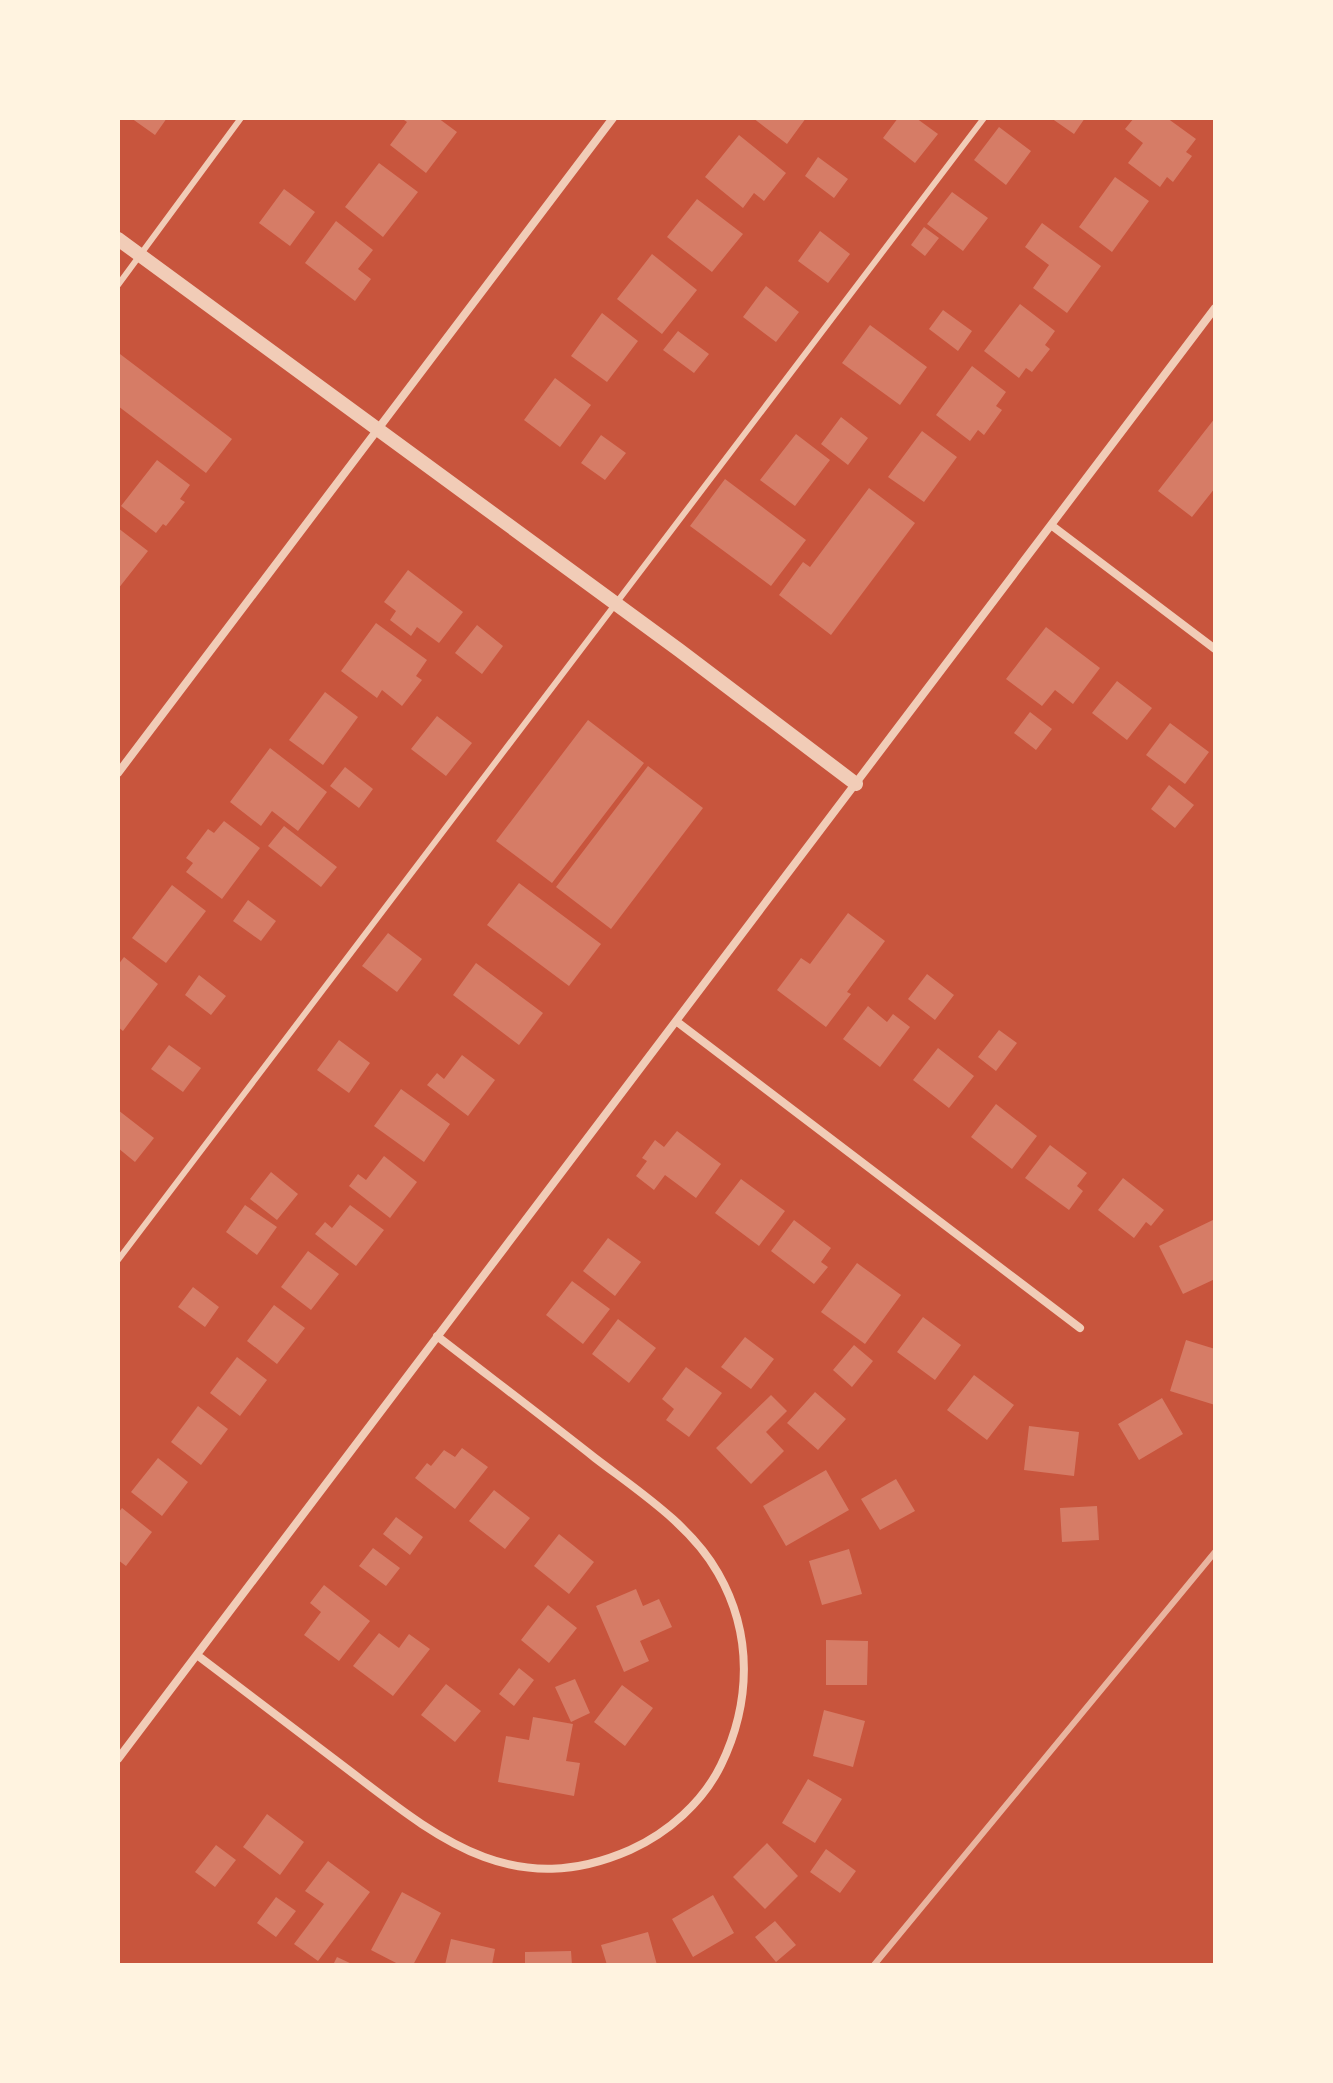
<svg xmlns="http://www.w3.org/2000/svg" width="1333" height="2083" viewBox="0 0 1333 2083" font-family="'Open Sans',sans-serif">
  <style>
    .building { fill: #d67c66 }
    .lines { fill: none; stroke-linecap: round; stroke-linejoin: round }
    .service { stroke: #f1ccb7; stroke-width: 6 }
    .minor { stroke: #f1ccb7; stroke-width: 8 }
    .tertiary { stroke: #f1ccb7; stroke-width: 14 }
    .rail { stroke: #e9b49f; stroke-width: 6 }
  </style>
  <rect width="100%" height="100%" fill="#c8553d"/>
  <path class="building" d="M131,118h36l-12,17z
    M401,118h37l19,14 -31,41 -36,-28 17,-23z
    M753,118h53l-19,26z
    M898,118h18l22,16 -23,29 -32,-25z
    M1051,118h34l-11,16z
    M1134,118h33l29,21 -10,13 6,4 -19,26 -6,-5 -7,10 -32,-24 15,-20 -18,-14z
    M999,127l32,24 -25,34 -32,-25z
    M739,135l47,38 -22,28 -10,-8 -11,15 -38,-31z
    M818,157l30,22 -14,19 -29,-22z
    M379,163l39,29 -35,45 -38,-30z
    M1115,177l34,24 -37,51 -33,-25z
    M284,189l31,23 -25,34 -31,-23z
    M952,192l36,26 -25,33 -36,-27z
    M697,199l46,35 -31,38 -45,-35z
    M336,221l37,29 -15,19 13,10 -16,22 -50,-38z
    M1042,223l59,43 -34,47 -34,-25 16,-23 -24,-18z
    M924,227l15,11 -14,18 -14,-11z
    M820,231l30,23 -22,29 -30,-22z
    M652,254l45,36 -35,44 -45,-35z
    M766,286l33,26 -23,30 -33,-25z
    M1020,304l35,27 -10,14 5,4 -18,23 -6,-4 -7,10 -35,-27z
    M943,310l29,21 -14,20 -29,-22z
    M602,313l36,28 -31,41 -36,-26z
    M870,325l57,42 -27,38 -58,-42z
    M678,331l31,23 -15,19 -31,-23z
    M120,354l112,85 -26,34 -88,-67z
    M972,366l34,26 -10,14 6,4 -18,25 -6,-5 -8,11 -34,-26z
    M555,378l36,27 -31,42 -36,-27z
    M841,417l27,21 -20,27 -27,-21z
    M1215,418v70l-23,29 -34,-26z
    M922,431l35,26 -33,45 -36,-25z
    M796,434l34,26 -35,46 -35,-26z
    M601,435l25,18 -21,27 -24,-17z
    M157,460l33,25 -10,14 5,3 -19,24 -3,-2 -7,9 -35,-27z
    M725,479l81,61 -35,46 -81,-60z
    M869,488l46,35 -84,112 -52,-40 24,-33 7,5z
    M118,528l30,23 -30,38z
    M408,570l55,42 -24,31 -22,-16 -6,9 -21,-16 6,-9 -12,-9z
    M376,623l51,37 -11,16 6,4 -20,26 -20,-16 -5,8 -36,-27z
    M477,625l26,21 -21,28 -27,-21z
    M1046,627l54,41 -27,36 -18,-14 -13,16 -36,-27z
    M1117,681l35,27 -25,32 -35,-27z
    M325,692l33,25 -35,48 -34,-25z
    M1030,712l22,17 -16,21 -22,-17z
    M437,716l35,27 -26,33 -35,-27z
    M588,720l56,43 -92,120 -56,-42z
    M1170,723l39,29 -24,32 -39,-29z
    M270,748l57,44 -29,39 -26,-20 -11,15 -31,-24z
    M648,766l55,42 -92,121 -55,-42z
    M345,767l28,22 -14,19 -29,-22z
    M1169,785l25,20 -19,23 -24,-19z
    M224,821l36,27 -38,51 -36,-27 7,-9 -7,-5 22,-29 6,4z
    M284,826l53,41 -16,20 -53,-41z
    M519,883l82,61 -32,42 -82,-61z
    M172,885l34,26 -40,52 -34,-25z
    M248,900l28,21 -15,20 -28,-20z
    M848,913l37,28 -38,51 4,2 -25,33 -49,-37 24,-32 9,6z
    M388,933l34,26 -25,33 -35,-26z
    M124,957l34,27 -35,47 -5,-4v-62z
    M476,963l67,50 -24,32 -66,-50z
    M927,974l27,21 -19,25 -27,-21z
    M199,975l27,21 -15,19 -26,-20z
    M868,1006l19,16 6,-8 17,13 -30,40 -37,-28z
    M999,1030l18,13 -21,28 -18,-14z
    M339,1040l31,23 -21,30 -32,-23z
    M169,1045l32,23 -18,24 -32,-23z
    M938,1048l36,28 -25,32 -36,-28z
    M462,1055l33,25 -27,36 -41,-31 10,-12 7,6z
    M401,1089l49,35 -26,38 -50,-36z
    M996,1104l41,32 -25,33 -41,-32z
    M118,1110l36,28 -19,24 -17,-14z
    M677,1131l44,33 -25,34 -31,-23 -11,15 -18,-14 11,-15 -5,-3 13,-18 9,7z
    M1050,1145l37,28 -10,13 6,5 -14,19 -44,-32z
    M384,1156l33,26 -27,36 -41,-32 9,-12 8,6z
    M271,1172l27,22 -21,26 -27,-21z
    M1123,1178l41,32 -13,16 -5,-4 -12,16 -36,-28z
    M741,1179l44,32 -26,35 -44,-33z
    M245,1205l32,22 -20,28 -31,-23z
    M350,1205l34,25 -28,36 -41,-32 10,-12 7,6z
    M1215,1219v60l-32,15 -24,-48z
    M794,1220l37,28 -10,14 7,5 -14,17 -43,-33z
    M608,1238l33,24 -26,34 -32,-25z
    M308,1251l31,23 -28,36 -30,-23z
    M857,1263l44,32 -36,49 -44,-32z
    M572,1281l38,28 -27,35 -37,-29z
    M193,1287l26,20 -14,20 -27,-20z
    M274,1305l31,23 -28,36 -30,-23z
    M923,1317l38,28 -26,35 -38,-28z
    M618,1319l38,29 -27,35 -37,-29z
    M745,1337l29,22 -23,30 -30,-22z
    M1186,1340l29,9v56l-45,-14z
    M854,1345l19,16 -21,26 -19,-17z
    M237,1357l30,23 -27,36 -30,-23z
    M686,1367l36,26 -33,44 -23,-17 8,-11 -12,-10z
    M974,1375l40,30 -27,35 -40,-30z
    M815,1392l31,27 -28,31 -31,-27z
    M771,1395l16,16 -21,21 18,19 -33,33 -35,-36z
    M1162,1398l21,36 -44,26 -21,-36z
    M198,1406l30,23 -27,36 -30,-23z
    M1029,1426l50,6 -5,44 -50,-6z
    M462,1448l26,19 -33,42 -40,-31 12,-15 4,3 13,-16 11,7z
    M158,1458l30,24 -26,34 -31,-24z
    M826,1470l23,40 -63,36 -23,-40z
    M896,1479l19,32 -35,19 -19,-31z
    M494,1490l36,28 -25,31 -36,-28z
    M1097,1506l2,34 -37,2 -2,-34z
    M122,1508l30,24 -26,34 -8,-6v-47z
    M396,1517l27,20 -13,18 -27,-21z
    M559,1534l35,28 -25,32 -35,-28z
    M373,1548l27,20 -14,18 -27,-20z
    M849,1549l13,45 -40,11 -13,-44z
    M324,1585l46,36 -31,40 -35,-26 17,-23 -11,-9z
    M636,1589l7,17 16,-7 13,28 -32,14 9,20 -25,11 -28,-66z
    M548,1605l29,23 -28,35 -28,-23z
    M379,1633l20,15 10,-14 21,15 -37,47 -40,-30z
    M826,1640l42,1 -1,44h-41z
    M519,1668l15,12 -20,26 -15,-12z
    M575,1679l15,34 -19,9 -16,-35z
    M446,1684l35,27 -26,31 -34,-27z
    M622,1685l31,23 -28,38 -31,-24z
    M824,1710l41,11 -12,46 -40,-11z
    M533,1717l40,7 -7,37 14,2 -6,33 -76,-14 8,-46 23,4z
    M808,1779l34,20 -27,44 -33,-20z
    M267,1814l37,28 -24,33 -37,-28z
    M767,1843l31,33 -33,33 -32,-32z
    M216,1845l20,15 -21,27 -20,-15z
    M826,1849l30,22 -16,22 -30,-21z
    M328,1861l42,31 -52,69 -24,-17 30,-40 -19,-13z
    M402,1892l39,21 -28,52h-13l-29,-15z
    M713,1895l21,38 -41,24 -21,-38z
    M276,1897l20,14 -20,26 -19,-14z
    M775,1921l21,24 -20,17 -21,-25z
    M648,1932l9,33h-50l-6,-20z
    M451,1939l44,10 -3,16h-47z
    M571,1951l1,14h-47v-13z
    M337,1957l17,8h-21z"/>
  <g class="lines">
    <path class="service" d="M118,285l123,-167
      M118,1260l866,-1142"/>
    <path class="minor" d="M1051,525l164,124
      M118,773l495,-655
      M676,1021l404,307
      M197,1655c48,36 96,73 145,110 91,69 167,138 288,85 38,-17 73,-48 91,-85 30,-62 32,-131 -3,-192 -27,-48 -80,-82 -123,-115 -52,-41 -105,-81 -158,-122
      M118,1759l1097,-1451"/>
    <path class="tertiary" d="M118,239l561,411 177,134"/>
    <path class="rail" d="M874,1965l341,-413"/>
  </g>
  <rect width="1333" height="2083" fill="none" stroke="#fff3e0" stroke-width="240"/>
</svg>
